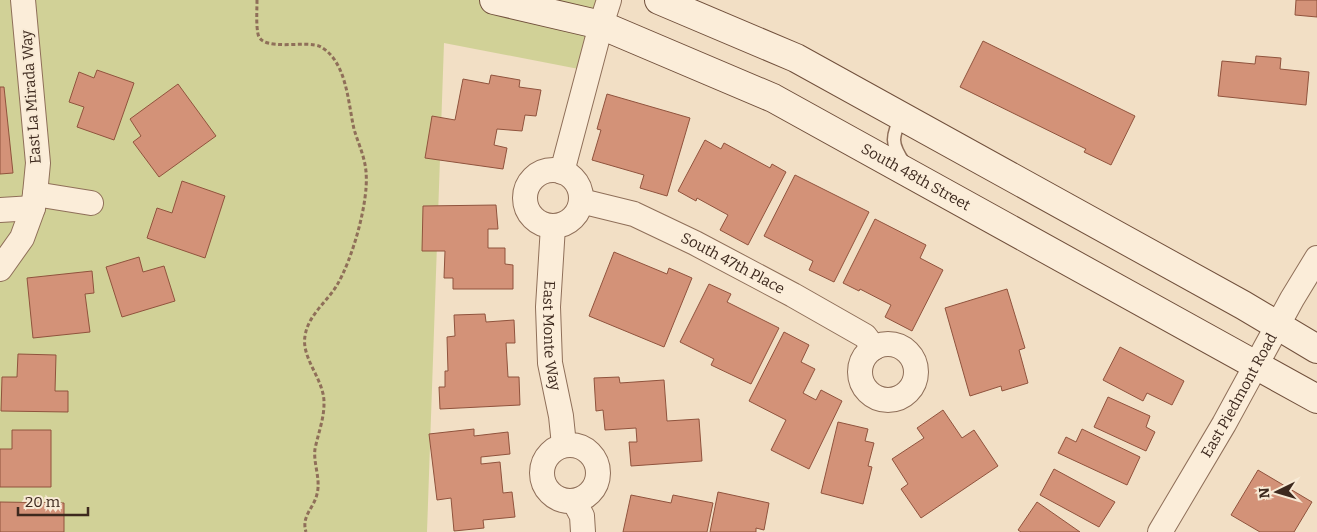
<svg xmlns="http://www.w3.org/2000/svg" width="1317" height="532" viewBox="0 0 1317 532" font-family="Bitter,serif">
  <style>
    .green { fill: #d1d197 }
    .building { fill: #d39278; stroke: #90533d }
    .lines { fill: none; stroke-linecap: round; stroke-linejoin: round }
    .service-casing { stroke: #8f6f59; stroke-width: 15 }
    .minor-casing { stroke: #8f6f59; stroke-width: 26 }
    .secondary-casing { stroke: #71503c; stroke-width: 30 }
    .path { stroke: #8f6f59; stroke-width: 3; stroke-dasharray: 4 2.5; stroke-linecap: butt }
    .service { stroke: #fbedd9; stroke-width: 12 }
    .minor { stroke: #fbedd9; stroke-width: 24 }
    .secondary { stroke: #fbedd9; stroke-width: 28 }
    .labels { text-anchor: middle; stroke-width: 4; stroke-linejoin: round; paint-order: stroke }
    .street-label { font-size: 15px; fill: #3d291e; stroke: #f8ead5 }
  </style>
  <rect width="100%" height="100%" fill="#f2dfc5"/>
  <path class="green" d="M0,0h609l-20,71 -145,-28 -17,489h-427z"/>
  <path class="building" d="M1296,0h21v17l-22,-2z
    M983,41l152,75 -24,49 -27,-13 2,-3 -126,-62z
    M1256,56l25,2 -1,11 29,3 -3,33 -88,-9 4,-35 33,3z
    M97,70l37,13 -20,57 -37,-13 7,-20 -15,-5 10,-30 15,6z
    M491,75l29,5 -1,7 22,3 -5,26 -11,-1 -3,16 -25,-2 -3,16 13,3 -4,21 -78,-11 7,-42 23,4 8,-41 26,5z
    M178,84l38,52 -57,41 -26,-35 8,-6 -11,-17z
    M0,87h4l9,86 -13,1z
    M607,94l83,24 -23,78 -27,-8 4,-13 -52,-15 9,-30 -4,-1z
    M705,140l16,9 3,-6 46,25 2,-4 14,8 -38,73 -28,-15 8,-15 -31,-17 -1,3 -18,-10z
    M795,175l74,37 -35,70 -25,-12 4,-9 -49,-25z
    M182,181l43,15 -20,62 -58,-20 10,-30 15,5z
    M496,205l2,24h-10v19h17v16l8,1v24h-60v-11h-9l1,-27h-23l1,-45z
    M875,219l51,26 -6,13 23,12 -31,61 -27,-14 6,-12 -31,-16 -1,2 -16,-8z
    M614,252l53,22 2,-6 23,10 -28,69 -75,-31z
    M139,257l4,15 21,-6 11,35 -53,16 -16,-50z
    M92,271l2,22 -9,1 5,38 -57,6 -6,-60z
    M709,284l22,10 -4,8 52,26 -28,56 -40,-19 3,-6 -34,-17z
    M1007,289l18,59 -6,2 9,33 -26,8 -1,-5 -31,10 -25,-88z
    M485,314l1,8 28,-2 1,23h-9l2,34h11l1,28 -80,4 -1,-22h6v-16h3l-1,-34 8,-1 -1,-21z
    M784,332l25,13 -8,17 14,7 -12,24 13,7 5,-10 21,11 -33,68 -38,-19 15,-30 -37,-19z
    M1120,347l64,34 -12,24 -25,-12 -4,8 -40,-21z
    M18,354l38,1 -1,36h13v21l-67,-1 1,-34h15z
    M619,377l1,6 44,-3 3,41 32,-2 3,42 -71,5 -2,-24h8l-1,-14 -31,2 -2,-20 -7,1 -2,-33z
    M1108,397l42,19 -4,11 9,5 -9,19 -52,-24z
    M943,410l19,28 12,-8 24,36 -77,52 -20,-29 7,-5 -16,-25 32,-21 -7,-10z
    M838,422l30,7 -3,12 9,2 -6,23 4,1 -9,37 -42,-11z
    M474,429v7l34,-4 2,22 -29,3v7l19,-2 3,31 9,-1 3,25 -32,3 1,8 -30,3 -3,-33 -14,2 -8,-66z
    M1082,429l58,28 -13,28 -69,-32 8,-16 10,5z
    M12,430h39v57h-51v-38h12z
    M1054,469l61,33 -16,25 -59,-32z
    M1258,470l54,32 -18,30h-34l-29,-17z
    M718,492l51,11 -5,27 -8,-2v4h-46z
    M631,495l40,8 2,-8 40,8 -6,29h-84z
    M0,502l64,1v29h-64z
    M1037,502l43,30h-59l-3,-2z"/>
  <g class="lines">
    <defs>
      <path id="service" d="M902,115c-10,22 -12,28 2,48"/>
      <g id="minor">
        <circle cx="553" cy="198" r="28"/>
        <path d="M562,172l39,-147 8,-25"/>
        <path d="M35,194l56,9"/>
        <path id="s1" d="M581,201l53,13 61,29 98,52 72,41 9,12"/>
        <path d="M0,210l33,-2"/>
        <path id="s2" d="M553,226l-5,81 2,56 11,53 3,29"/>
        <path d="M0,269l22,-31 11,-30 2,-14 3,-31 -15,-163"/>
        <circle cx="888" cy="372" r="28"/>
        <circle cx="570" cy="473" r="28"/>
        <path d="M574,501l8,15 1,16"/>
        <path id="s3" d="M1160,532l64,-108 68,-125 25,-41"/>
      </g>
      <g id="secondary">
        <path id="s4" d="M494,0l107,25 172,73 544,301"/>
        <path d="M659,0l137,58 447,247 74,44"/>
      </g>
    </defs>
    <use href="#service" class="service-casing"/>
    <use href="#minor" class="minor-casing"/>
    <use href="#secondary" class="secondary-casing"/>
    <path class="path" d="M257,0c0,11 -1,24 1,34 4,19 49,5 63,13 26,15 27,56 33,82 4,14 11,28 12,43 3,30 -14,88 -29,113 -10,17 -29,30 -32,51 -4,23 20,44 19,68 0,15 -6,30 -9,45 -2,14 6,30 2,45 -3,14 -16,22 -11,38"/>
    <use href="#service" class="service"/>
    <use href="#minor" class="minor"/>
    <use href="#secondary" class="secondary"/>
  </g>
  <g class="labels">
    <g class="street-label">
      <text transform="translate(31 97) rotate(-94)" y="5">East La Mirada Way</text>
      <text dy="5" stroke="none"><textPath href="#s4" startOffset="460">South 48th Street</textPath></text>
      <text dy="5" stroke="none"><textPath href="#s1" startOffset="165">South 47th Place</textPath></text>
      <text dy="5" stroke="none"><textPath href="#s2" startOffset="110">East Monte Way</textPath></text>
      <text dy="5" stroke="none"><textPath href="#s3" startOffset="158">East Piedmont Road</textPath></text>
    </g>
  </g>
  <g transform="translate(1277 492) rotate(265)" stroke="#f8ead5" stroke-width="4" paint-order="stroke">
  <path d="M0-4L9 19L0 12L-9 19Z" fill="#3d291e"/>
  <text y="-8" font-size="14" font-weight="bold" text-anchor="middle" fill="#3d291e">N</text>
  </g>
  <path d="M18 507v8h70v-8" fill="none" stroke="#3d291e" stroke-width="2.5"/>
  <text x="25" y="507" font-size="15" fill="#3d291e" stroke="#f8ead5" stroke-width="4" paint-order="stroke">20 m</text>
</svg>
